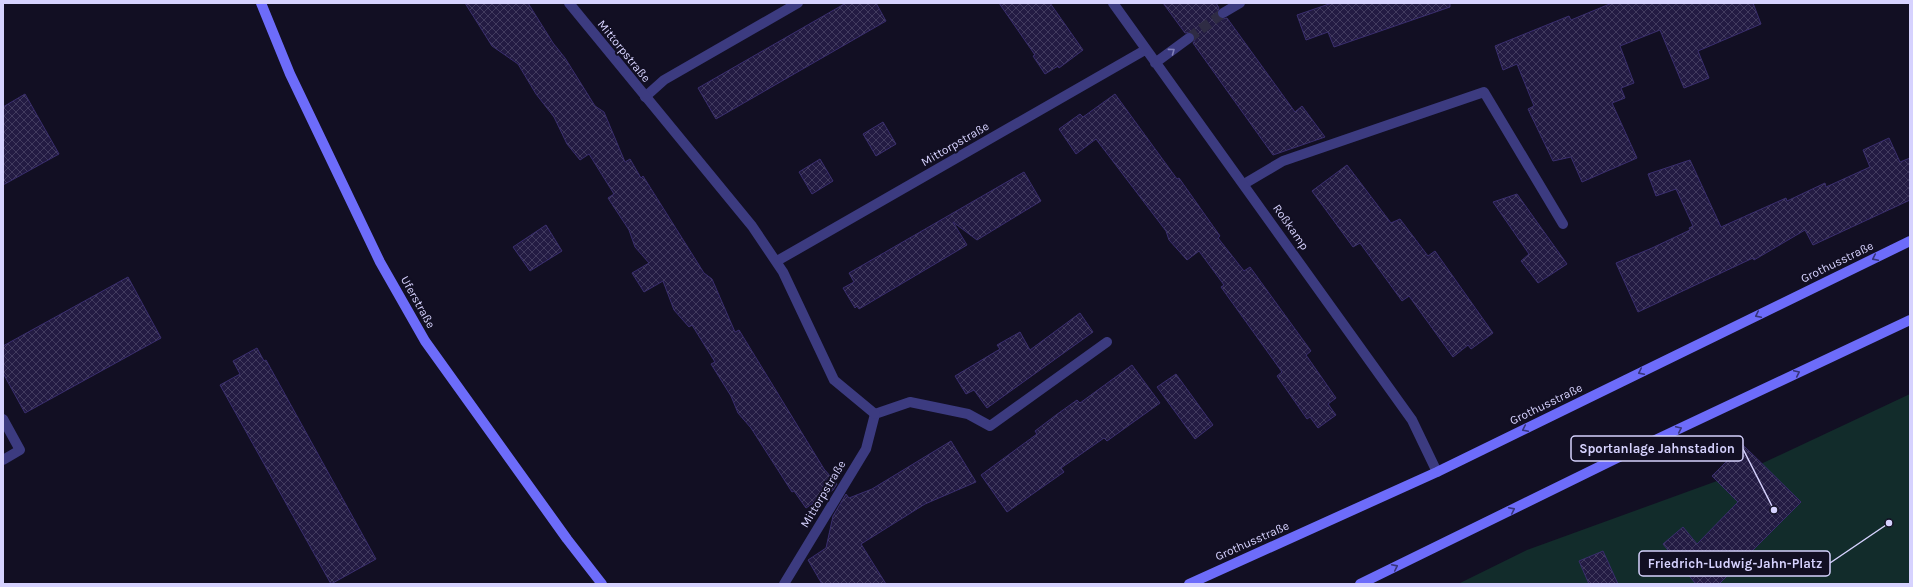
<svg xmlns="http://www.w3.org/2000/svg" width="1913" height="587" viewBox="0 0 1913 587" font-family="Karla,sans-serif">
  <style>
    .green { fill: #122c2b }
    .building { fill: url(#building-cross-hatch); stroke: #3a2e6e }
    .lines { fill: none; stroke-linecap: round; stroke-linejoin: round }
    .minor-tunnel { stroke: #2f2c44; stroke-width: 10; stroke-dasharray: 10 5; stroke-linecap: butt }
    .service { stroke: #3c3b80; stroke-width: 10 }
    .minor { stroke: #3c3b80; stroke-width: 10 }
    .secondary { stroke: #6d6cfa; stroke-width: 10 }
    .oneway { stroke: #817fb9 }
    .oneway2 { stroke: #363479 }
    .labels { text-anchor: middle; stroke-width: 4; stroke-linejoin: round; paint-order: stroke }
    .street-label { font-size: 12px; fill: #d6d2fe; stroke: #120f23 }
    .leader { fill: none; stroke: #d6d2fe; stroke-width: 1.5 }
    .callout-dot { fill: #d6d2fe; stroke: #120f23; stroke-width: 1.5 }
    .callout { fill: #120f23; stroke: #d6d2fe; stroke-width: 1.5 }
    .callout-label { font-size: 13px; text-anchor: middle; font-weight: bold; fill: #d6d2fe }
  </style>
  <defs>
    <pattern id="building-cross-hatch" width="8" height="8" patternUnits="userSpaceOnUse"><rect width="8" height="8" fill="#231b43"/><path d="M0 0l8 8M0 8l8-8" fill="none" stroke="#423b5f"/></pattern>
  </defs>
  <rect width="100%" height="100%" fill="#120f23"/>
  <path class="green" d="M1910,394v190h-452l69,-34 223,-81z"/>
  <path class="building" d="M465,3h63l25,40 12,15 30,48 9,6 21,50 5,-3 11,19 2,-2 61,97 8,6 23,53 4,-2 85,139 13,15 -4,6 -27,18 -12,-17 -2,1 -41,-64 -13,-15 -7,-17 -20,-32 4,-2 -23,-37 -3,2 -15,-17 -11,-29 -19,11 -12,-19 17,-10 -14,-16 -6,-17 -21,-32 6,-4 -25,-40 -9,6 -13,-16 -13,-27 -18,-23 -18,-30 -26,-18z
    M846,3h30l10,18 -170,98 -18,-31z
    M999,3h51l33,47 -24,18 -1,-2 -13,8 -12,-18 2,-1z
    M1163,3h53l3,5 -2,5 1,4 5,2 4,-1 68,94 7,-6 23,31 -52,18 -80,-112 2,-3 -1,-6 -3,-2 -6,1z
    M1332,3h118v4l-116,40 -6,-15 -22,8 -9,-25z
    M1612,3h141l8,21 -63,27 11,27 -25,10 -24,-58 -40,16 14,37 -13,5 4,10 -13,5 25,55 -55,24 -11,-25 -18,4 -25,-52 6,-3 -17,-42 -14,6 -8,-24 74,-30 2,4z
    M25,94l34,60 -56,31v-78z
    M1115,94l62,85 2,-1 41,58 -2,2 26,33 6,-4 61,84 -5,4 30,43 -8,6 8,11 -18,13 -8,-11 -3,2 -30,-43 5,-4 -61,-85 3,-2 -25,-34 -12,9 -18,-20 -3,-9 -70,-92 -20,15 -17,-25 21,-15 3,3z
    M883,122l13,22 -20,12 -13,-22z
    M1889,138l11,24 10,-4v42l-97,45 -8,-15 -51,30 -1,-2 -115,54 -22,-49 36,-15 38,-18 -1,-2 4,-2 -17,-37 -20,7 -8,-22 42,-14 31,67 65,-29 1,3 38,-18 1,4 44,-20 -7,-17z
    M820,159l13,22 -21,13 -13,-22z
    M1347,165l44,58 9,-4 28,37 7,-5 58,82 -22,16 -3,-4 -15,12 -44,-61 -7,5 -42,-58 -7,4 -41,-56z
    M1024,172l17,29 -64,39 -24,-18 14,23 -108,64 -2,-3 -2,2 -12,-20 11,-6 -5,-9z
    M1517,194l50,70 -29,19 -17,-22 8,-7 -36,-52z
    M546,225l16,26 -32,20 -17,-24z
    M128,277l33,61 -136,75 -22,-40v-27z
    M1080,313l13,19 -106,76 -13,-18 -8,4 -11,-18 45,-27 -3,-4 23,-13 10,18z
    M257,348l7,13 2,-1 110,199 -45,25 -111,-199 20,-11 -7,-13z
    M1132,365l28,38 -53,38 -3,-3 -43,30 3,4 -57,40 -26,-37 56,-41 -2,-3 21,-16 21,-15 3,3z
    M1176,374l37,51 -18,14 -38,-52z
    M951,441l25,41 -51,22 -64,40 25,40h-64l-14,-24 18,-12 7,-32 13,-22 3,4 23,-9z
    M1743,445l58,57 -82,82h-23l-33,-40 20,-17 14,17 41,-42 -26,-26z
    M1603,551l15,33h-29l-10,-23z"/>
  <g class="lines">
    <path class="minor-tunnel" d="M1189,38l34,-25"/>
    <path class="service" d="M645,97l19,-17 134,-77
      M1244,184l39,-23 201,-69 79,132
      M3,419l17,31 -17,10
      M784,584l82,-135 9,-35 35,-12 58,12 22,12 117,-84"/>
    <path class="minor" d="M569,3l183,223 31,46 51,108 41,34
      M1113,3l299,417 25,52
      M1223,13l17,-10
      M1155,63l34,-25
      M777,261l368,-211"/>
    <path class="secondary" d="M261,3l29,71 90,188 45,79 142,198 35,45
      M1189,584l248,-112 473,-231
      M1360,584l255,-125 295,-139"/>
  </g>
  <defs><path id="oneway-chevron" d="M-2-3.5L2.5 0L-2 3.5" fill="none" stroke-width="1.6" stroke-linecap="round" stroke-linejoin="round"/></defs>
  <use class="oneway" href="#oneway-chevron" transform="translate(1172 51) rotate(-36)"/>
  <g class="oneway2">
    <use href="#oneway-chevron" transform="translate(1875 258) rotate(154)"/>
    <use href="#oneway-chevron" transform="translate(1758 315) rotate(154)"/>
    <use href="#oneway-chevron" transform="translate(1641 372) rotate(154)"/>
    <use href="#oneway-chevron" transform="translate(1797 373) rotate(-25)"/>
    <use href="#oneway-chevron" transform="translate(1525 429) rotate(154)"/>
    <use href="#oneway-chevron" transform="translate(1679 429) rotate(-25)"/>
    <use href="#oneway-chevron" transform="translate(1512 510) rotate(-26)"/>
    <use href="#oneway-chevron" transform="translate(1395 567) rotate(-26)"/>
  </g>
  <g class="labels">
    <g class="street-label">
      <text transform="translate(624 51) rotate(51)" y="4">Mittorpstraße</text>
      <text transform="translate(955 144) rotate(-30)" y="4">Mittorpstraße</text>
      <text transform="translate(1291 227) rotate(55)" y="4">Roßkamp</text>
      <text transform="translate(1837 262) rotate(-26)" y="4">Grothusstraße</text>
      <text transform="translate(418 302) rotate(61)" y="4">Uferstraße</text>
      <text transform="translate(1546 404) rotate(-26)" y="4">Grothusstraße</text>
      <text transform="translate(823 494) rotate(-59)" y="4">Mittorpstraße</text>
      <text transform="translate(1252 541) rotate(-24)" y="4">Grothusstraße</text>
    </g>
  </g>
  <path class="leader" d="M1774 510L1743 449M1889 523L1830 563"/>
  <g class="callout-dot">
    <circle cx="1774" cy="510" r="4"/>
    <circle cx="1889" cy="523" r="4"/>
  </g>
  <g class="callout">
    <rect x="1571" y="436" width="172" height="25" rx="4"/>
    <rect x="1639" y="551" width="191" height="25" rx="4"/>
  </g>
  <g class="callout-label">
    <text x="1657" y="453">Sportanlage Jahnstadion</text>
    <text x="1735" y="568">Friedrich-Ludwig-Jahn-Platz</text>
  </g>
  <rect width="1913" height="587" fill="none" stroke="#d6d2fe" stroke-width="8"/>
</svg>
